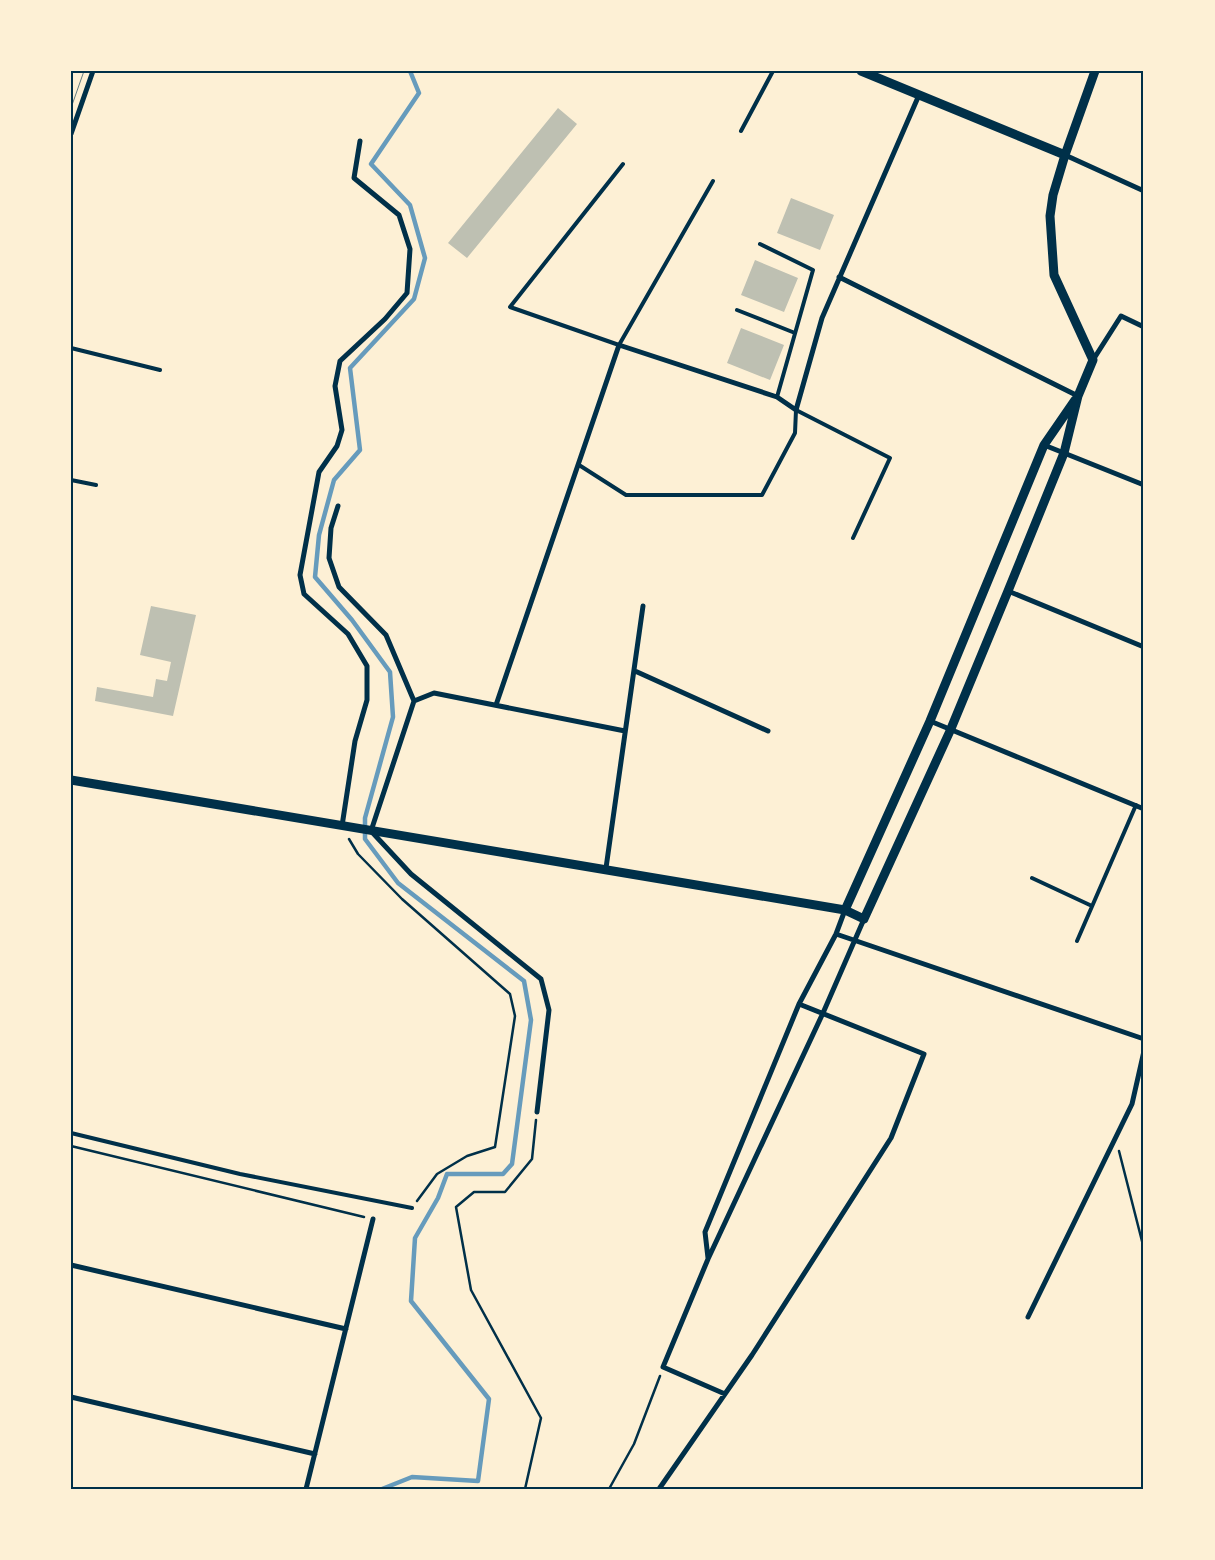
<svg xmlns="http://www.w3.org/2000/svg" width="1215" height="1560" viewBox="0 0 1215 1560" font-family="Helvetica,sans-serif">
  <style>
    .lines { fill: none; stroke-linecap: round; stroke-linejoin: round }
    .stream { stroke: #669bbc; stroke-width: 4.5 }
    .building { fill: #bec0b2 }
    .path { stroke: #003049; stroke-width: 2.5 }
    .service { stroke: #003049; stroke-width: 4 }
    .minor { stroke: #003049; stroke-width: 5 }
    .tertiary { stroke: #003049; stroke-width: 9 }
    .tram { stroke: #657d81; stroke-width: 1 }
    .neatline { fill: none; stroke: #003049; stroke-width: 2 }
  </style>
  <rect width="100%" height="100%" fill="#fdf0d5"/>
  <g class="lines">
    <path class="stream" d="M382,1489l30,-12 66,4 11,-82 -78,-98 4,-63 23,-40 9,-24h56l9,-10 19,-144 -7,-39 -126,-98 -33,-44v-21l28,-101 -3,-45 -38,-52 -37,-43 4,-42 15,-55 26,-30 -10,-82 64,-69 11,-41 -15,-53 -39,-41 48,-71 -9,-22"/>
  </g>
  <path class="building" d="M558,108l19,16 -110,134 -19,-15z
    M791,198l43,17 -14,35 -43,-17z
    M755,260l43,18 -14,34 -43,-17z
    M741,328l43,17 -14,35 -43,-17z
    M151,606l45,9 -23,101 -78,-15 2,-14 56,10 3,-18 11,2 4,-19 -31,-7z"/>
  <g class="lines">
    <path class="path" d="M349,839l9,15 44,45 108,95 5,22 -20,131 -28,9 -30,18 -20,27
      M71,1146l293,71
      M1119,1151l25,98
      M525,1489l16,-71 -70,-128 -15,-83 18,-15h31l27,-33 4,-39
      M609,1489l25,-45 26,-68"/>
    <path class="service" d="M741,131l32,-60
      M623,164l-113,143 109,38 94,-164
      M760,244l53,26 -36,127
      M737,310l58,23
      M71,348l89,22
      M579,465l47,30h136l33,-62 1,-23 94,48 -37,80
      M71,480l25,5
      M1032,878l60,28
      M1077,941l59,-136
      M71,1133l169,41 172,34"/>
    <path class="minor" d="M71,134l22,-63
      M1065,155l79,36
      M839,277l239,119
      M1093,360l28,-44 23,11
      M1044,445l100,40
      M338,506l-7,22 -2,30 10,29 47,48 28,66
      M1008,591l136,56
      M635,671l133,60
      M496,705l123,-360 158,52 19,13 26,-92 97,-223
      M930,721l214,88
      M342,826l13,-85 12,-41v-34l-19,-32 -44,-40 -4,-19 19,-103 18,-26 5,-16 -7,-44 5,-25 45,-42 22,-26 3,-44 -11,-34 -45,-37 6,-37
      M606,868l37,-262
      M836,934l308,105
      M537,1112l12,-102 -8,-31 -130,-105 -40,-43 43,-130 20,-8 191,38
      M708,1258l-3,-26 94,-228 37,-70 9,-24
      M71,1265l275,64
      M1028,1317l104,-213 12,-53
      M725,1394l-62,-27 45,-108 115,-246 41,-94
      M71,1397l244,57
      M306,1489l67,-270
      M659,1489l93,-134 139,-217 33,-84 -125,-50"/>
    <path class="tertiary" d="M861,71l204,84
      M71,780l774,130 19,9 86,-188 58,-140 56,-138 14,-57 15,-36 -39,-85 -4,-59 3,-21 12,-40 30,-84
      M845,910l85,-189 114,-276 31,-45"/>
    <path class="tram" d="M71,108l13,-37"/>
  </g>
  <rect width="1215" height="1560" fill="none" stroke="#fdf0d5" stroke-width="145"/>
  <rect x="72" y="72" width="1070" height="1416" class="neatline"/>
</svg>
